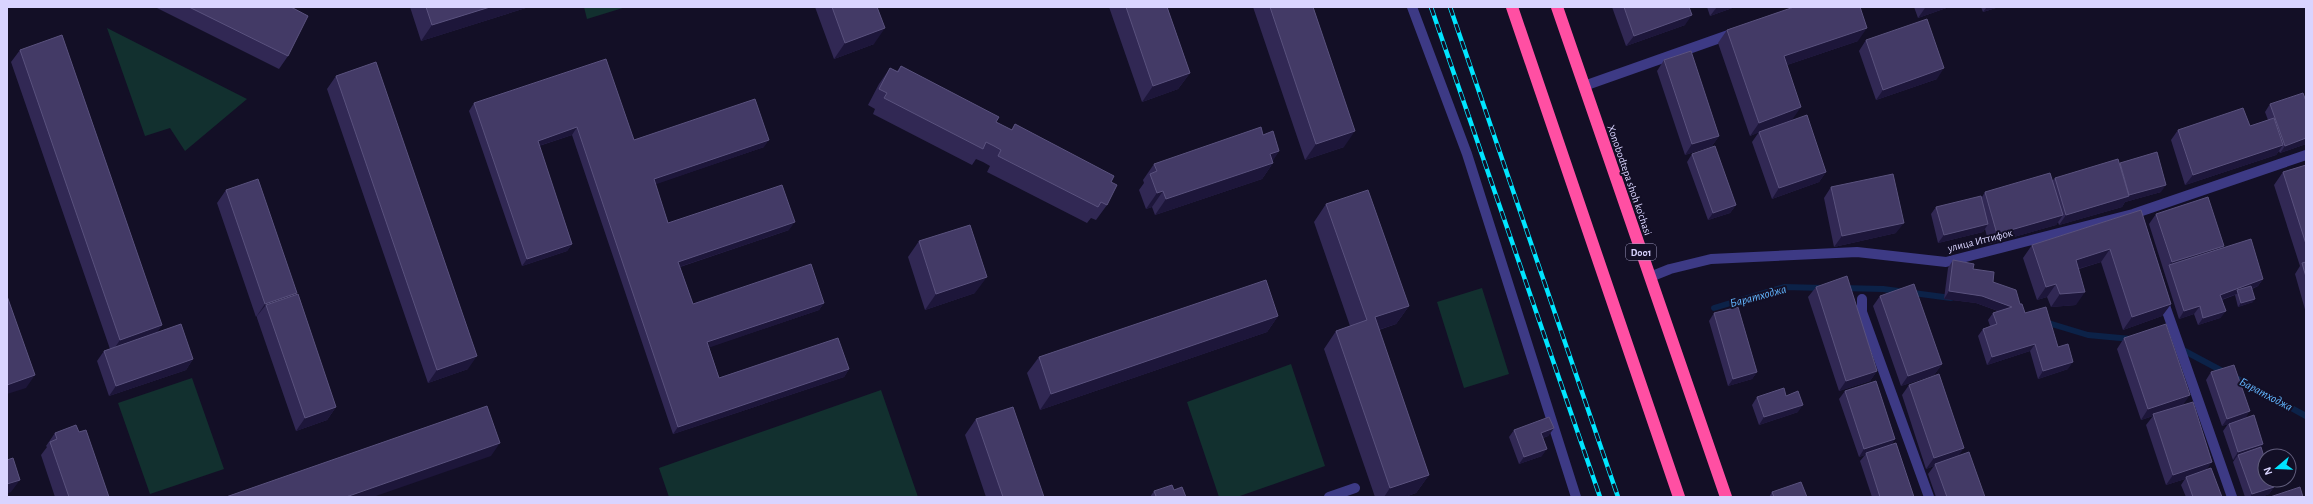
<svg xmlns="http://www.w3.org/2000/svg" width="2313" height="504" viewBox="0 0 2313 504" font-family="'Alegreya Sans',sans-serif">
  <style>
    .green { fill: #12302f }
    .lines { fill: none; stroke-linecap: round; stroke-linejoin: round }
    .stream { stroke: #0c2248; stroke-width: 6 }
    .street { stroke: #3d3a85; stroke-width: 10 }
    .highway { stroke: #ff4fa3; stroke-width: 12 }
    .rail-casing { stroke: #00e5ff; stroke-width: 4.5 }
    .rail { stroke: #130f26; stroke-width: 3; stroke-dasharray: 9; stroke-linecap: butt }
    .wall { fill: #312854 }
    .shaded-wall { fill: #1d163a }
    .building { fill: #433a66; stroke: #5a527e }
    .labels { text-anchor: middle; stroke-width: 4; stroke-linejoin: round; paint-order: stroke }
    .shield { fill: #130f26; stroke: #9e99be; stroke-width: 1 }
    .shield-label { font-size: 10px; font-weight: bold; fill: #d9d4ff }
    .street-label { font-size: 11px; fill: #d9d4ff; stroke: #130f26 }
    .water-label { font-size: 12px; font-style: italic; fill: #62b6ff; stroke: #130f26 }
  </style>
  <rect width="100%" height="100%" fill="#130f26"/>
  <path class="green" d="M584,7h42l-39,12z
    M107,28l140,71 -62,52 -15,-23 -25,8z
    M1482,288l27,86 -45,14 -27,-86z
    M1291,364l34,102 -88,31h-18l-32,-95z
    M192,378l32,91 -74,25 -32,-91z
    M881,390l37,107h-249l-10,-29z"/>
  <g class="lines">
    <path class="stream" d="M1842,288l41,1 68,9
      M1714,308l70,-21 39,1
      M2045,322l43,13 43,4
      M2181,349l45,24
      M2234,377l72,39"/>
    <path class="street" d="M1412,7l55,147 109,343
      M1584,86l150,-53
      M1650,277l20,-8 41,-10 146,-7 89,10 187,-48 173,-59
      M2162,297l70,200
      M1862,299v13l67,185
      M1329,497l26,-9"/>
    <path class="highway" d="M1512,7l167,490
      M1557,7l169,490"/>
    <defs>
      <path id="rail" d="M1431,7l169,490
        M1450,7l168,490"/>
    </defs>
    <use href="#rail" class="rail-casing"/>
    <use href="#rail" class="rail"/>
  </g>
  <path class="wall" d="M155,7h136l-3,49 -9,13z
    M410,7h119l-108,34z
    M815,7h62l-3,37 -40,15z
    M1109,7h58l23,66 -12,16 -36,13z
    M1253,7h60l31,140 -39,13z
    M1612,7h77l-4,18 -59,21z
    M1707,7h28l-25,9z
    M1914,7h35l-31,11z
    M1981,7h18l-16,5z
    M1727,30l131,11 -71,24 5,55 -23,8 57,44 -7,10 -47,17 -20,-57 7,-10 -9,4 -32,-93z
    M1866,40l71,39 -61,21 -17,-49z
    M20,50l142,275 -5,7 36,27 -7,11 -77,26 -12,-35 7,-10 6,-2 -99,-287z
    M1664,60l55,76 -7,10 -27,9 -28,-84z
    M901,66l95,56 15,8 4,-6 96,58 -4,23 -11,15 -5,-2 -4,5 -100,-51 3,-6 -7,-4 -7,-3 -4,6 -99,-51 2,-5 -7,-4 11,-21 11,-16 7,3z
    M336,76l132,293 -40,14 -101,-294z
    M474,103l160,37 130,7 -109,37 13,39 121,7 -109,37 13,37 131,-1 -5,7 -110,37 10,31 130,-9 -5,8 -171,57 -101,-299 -33,11 33,98 -5,7 -45,15 -53,-155z
    M2270,104l36,40 -26,9 -1,-2 -3,4 -91,30 -14,-45 7,-10 72,-4 18,-6 -3,-8z
    M1263,135l16,16 -7,10 1,2 -11,16 -107,36 -3,-8 -6,2 -7,-19 5,-7 -1,-3 11,-16z
    M1692,154l44,51 -6,8 -22,7 -21,-58z
    M2120,163l41,29 -36,10 -3,5 -63,18 -1,-3 -2,3 -67,19 -4,-15 -2,3 -45,11 -7,-29 5,-7 46,-10 3,-5 67,-11 3,-3 65,-14z
    M2306,165v148l-11,-39 5,-8 -26,-81 9,-13z
    M1831,187l65,46 -62,14 -10,-49z
    M226,190l70,104 40,113 -9,13 -31,11 -39,-113v-2l-1,1 -39,-114z
    M1326,204l83,102 -13,18 -17,6 50,145 -13,18 -11,4h-30l-51,-148 12,-18 14,-5 -36,-104z
    M2141,210l30,94 -9,12 -39,14 -22,-68 -22,7 -3,36 -25,2 -4,-10 -10,3 -14,-42 9,-13z
    M2156,214l65,35 42,30 -5,7 -6,3 1,13 -15,5 -3,-12 -13,5 4,11 -6,7 -22,7 -4,-11 -15,5 -30,-95z
    M919,241l56,52 -50,17 -17,-53z
    M1953,260l20,9 20,13 27,22 5,9 33,34 10,22 -30,10 -8,-28 -43,14 -9,-29 5,-7 7,-3 -2,-6 5,-7 5,-2 -22,-8 -32,-4 4,-31z
    M1816,287l61,84 -7,10 -31,10 -31,-94z
    M1880,296l62,68 -8,11 -33,11 -28,-80z
    M1714,313l43,59 -5,7 -24,7 -19,-65z
    M1278,316l-11,16 -227,78 -13,-37 12,-16z
    M2124,338l59,67 24,65 15,27h-36l-5,-12 4,-6 -19,6 -20,-60 7,-9 -12,4 -24,-71z
    M2211,372l52,72 -2,3 13,40 -5,7 -8,3h-16l-12,-35 2,-3 -2,1 -10,-29 5,-7 -6,2 -16,-46z
    M1909,385l49,71 27,41h-49l-8,-23 6,-8 -8,3 -24,-74z
    M1845,391l50,48 -4,6 23,52h-42l-12,-36 5,-6 -6,2 -20,-58z
    M1786,396l12,16 -39,13 -7,-20 5,-8z
    M976,419l68,78h-58l-21,-62z
    M1554,428l-6,8 -5,2 -1,18 -23,8 -10,-27 5,-7z
    M79,432l30,65h-54l-14,-42 6,-8 -1,-1 9,-13z
    M1174,490l12,7h-36l4,-6z
    M1772,492l35,5h-38z"/>
  <path class="shaded-wall" d="M490,7h39l-108,34 11,-16z
    M1717,7h18l-25,9z
    M1927,7h22l-31,11 7,-10z
    M1987,7h12l-16,5z
    M1692,15l-7,10 -59,21 8,-10z
    M885,28l-11,16 -40,15 11,-16z
    M1867,28l-9,13 -83,28 9,-13z
    M1944,68l-7,11 -61,21 7,-10z
    M1190,73l-12,16 -36,13 11,-16z
    M1801,107l-9,13 -42,16 9,-13z
    M577,127l-5,8 -40,13 6,-7z
    M1355,131l-11,16 -39,13 11,-16z
    M1719,136l-7,10 -27,9 7,-11z
    M2306,138v6l-26,9 5,-7z
    M769,140l-5,7 -116,40 6,-8z
    M2283,145l-7,10 -91,30 8,-10z
    M1279,151l-8,13 2,-1 -11,16 -107,36 11,-16 104,-45z
    M1826,172l-7,10 -47,17 7,-11z
    M2166,185l-5,7 -36,10 -3,5 -63,18 7,-10 62,-18 1,-2z
    M1163,191l-11,16 -6,2 11,-16z
    M1736,205l-6,8 -22,7 5,-7z
    M2063,215l-7,10 -67,19 8,-10z
    M795,222l-6,8 -116,39 5,-7z
    M1904,223l-8,10 -62,14 8,-11z
    M1988,224l-5,8 -45,11 6,-8z
    M572,244l-5,7 -45,15 5,-7z
    M2224,246l-8,10 -47,9 3,-3z
    M2110,249l-9,13 -34,10 9,-12z
    M987,277l-12,16 -50,17 11,-16z
    M2263,279l-5,7 -43,16 5,-7z
    M2056,284l-9,13 -10,3 9,-13z
    M1949,291l33,5 30,11 -5,7 -31,-11 -32,-4z
    M2085,292l-9,13 -25,2 9,-13z
    M297,293l-9,13 -22,-1 -9,11 -1,1 9,-13z
    M2255,299l-2,3 -15,5 3,-4z
    M824,303l-5,7 -117,40 5,-8z
    M2171,304l-9,12 -39,14 9,-13z
    M1409,306l-13,18 -34,11 13,-18z
    M2200,306l-6,8 -15,5 5,-8z
    M2226,311l-6,7 -22,7 5,-7z
    M1278,316l-11,16 -227,78 11,-16z
    M162,325l-9,13 -42,15 9,-13z
    M2035,344l-5,7 -43,14 5,-8z
    M477,356l-9,13 -40,14 9,-13z
    M193,359l-7,11 -77,26 7,-10z
    M2073,362l-5,7 -30,10 5,-8z
    M1942,364l-8,11 -33,11 7,-10z
    M849,369l-5,8 -171,57 5,-7z
    M1877,371l-7,10 -31,10 7,-10z
    M1757,372l-5,7 -24,7 5,-7z
    M35,375l-9,13 -19,6v-9z
    M2190,395l-7,10 -30,9v2l-12,4 7,-11z
    M1803,405l-5,7 -39,13 5,-8z
    M336,407l-9,13 -31,11 9,-13z
    M2250,411l-5,8 -23,7 5,-7z
    M1554,428l-6,8 -12,4 5,-7z
    M1895,439l-5,7 -24,7 -1,2 -6,2 5,-8z
    M500,443l-9,13 -118,41h-27z
    M2263,444l-5,8 -20,3 -3,4 -2,1 5,-8z
    M1964,448l-7,10 -22,6 -1,2 -8,3 8,-11z
    M1547,449l-5,7 -23,8 5,-7z
    M2212,462l-7,10 -19,5 -1,2 -19,6 7,-10z
    M1429,475l-13,18 -11,4h-21l6,-9z
    M20,480l-9,12 -4,2v-10z
    M2274,487l-5,7 -8,3h-11l2,-3z"/>
  <path class="building" d="M189,7h102l17,9 -20,40z
    M426,7h64l-58,18z
    M832,7h45l8,21 -40,15z
    M1126,7h41l23,66 -37,13z
    M1270,7h43l42,124 -39,13z
    M1624,7h65l3,8 -58,21z
    M1794,7h66l7,21 -83,28 17,51 -42,16 -32,-93z
    M1927,19l17,49 -61,22 -17,-50z
    M62,35l100,290 -42,15 -100,-290z
    M1691,51l28,85 -27,8 -28,-84z
    M606,59l28,81 121,-41 14,41 -115,39 14,44 114,-38 13,37 -117,40 15,42 118,-40 13,39 -117,39 12,36 119,-40 11,31 -171,58 -101,-300 -39,14 34,103 -45,15 -53,-156z
    M376,62l101,294 -40,14 -101,-294z
    M901,66l98,51 -3,5 16,8 3,-6 99,52 -3,6 6,3 -10,20 -6,-3 -3,5 -100,-51 3,-6 -7,-4 -8,-4 -3,7 -99,-51 3,-5 -8,-4 11,-21 8,4z
    M2303,93l3,8v37l-21,8 -15,-42z
    M2243,108l7,18 24,-8 9,27 -90,30 -15,-45z
    M1807,115l19,57 -47,16 -20,-56z
    M1261,127l2,8 10,-4 6,20 -9,3 3,9 -107,36 -3,-8 -6,2 -7,-19 7,-3 -3,-7z
    M1715,146l21,59 -23,8 -21,-59z
    M2157,152l9,33 -37,10 -9,-32z
    M2118,159l11,37 -63,19 -11,-37z
    M2306,165v79l-23,-72z
    M2050,173l13,42 -66,19 -12,-42z
    M1893,174l11,49 -62,13 -11,-49z
    M258,179l39,114 -32,11 -39,-114z
    M1368,190l41,116 -34,11 54,158 -39,13 -54,-157 31,-11 -41,-116z
    M1981,196l7,28 -44,11 -8,-28z
    M2208,197l16,49 -52,16 -16,-48z
    M2141,210l30,94 -39,13 -22,-68 -34,11 9,32 -25,2 -4,-10 -10,3 -14,-42z
    M970,225l17,52 -51,17 -17,-53z
    M2251,239l12,40 -43,16 6,16 -23,7 -3,-12 -16,5 -15,-46z
    M1953,260l21,4 -1,5 21,3 -1,10 23,8 4,14h2l3,9 21,-6 12,40 10,-3 5,18 -30,9 -8,-27 -43,13 -9,-28 14,-5 -4,-11 19,-6 -30,-11 -33,-5z
    M2306,262v15l-4,-14z
    M1847,276l30,95 -31,10 -30,-94z
    M1266,280l12,36 -227,78 -12,-37z
    M1914,284l28,80 -34,12 -28,-80z
    M2251,286l4,13 -14,4 -4,-13z
    M298,294l38,113 -31,11 -39,-113z
    M7,296l28,79 -28,10z
    M1738,307l19,65 -24,7 -19,-66z
    M181,324l12,35 -77,27 -12,-35z
    M2166,324l24,71 -42,14 -24,-71z
    M2234,365l16,46 -23,8 -16,-47z
    M1939,374l25,74 -30,10 -25,-73z
    M1876,381l19,58 -31,10 -19,-58z
    M1784,388l2,8 12,-5 5,14 -39,12 -7,-20z
    M2193,402l19,60 -39,13 -20,-61z
    M487,406l13,37 -154,54h-120z
    M1013,407l31,90h-41l-27,-78z
    M2254,415l9,29 -25,8 -9,-28z
    M1549,417l5,11 -13,5 6,16 -23,8 -10,-27z
    M76,425l3,7 7,-2 23,67h-40l-19,-55 7,-3 -2,-6z
    M1896,443l18,54h-34l-14,-44z
    M2261,447l4,13v20h7l2,7 -22,7 -14,-39z
    M1969,452l16,45h-38l-12,-33z
    M13,458l7,22 -13,4v-24z
    M2211,468l11,29h-29l-7,-20z
    M1801,482l6,15h-33l-2,-5z
    M1172,485l2,5 8,-3 4,10h-33l3,-1 -2,-5z
    M2300,487l3,10h-33z"/>
  <g class="labels">
    <rect class="shield" x="1626" y="244" width="30" height="16" rx="3"/>
    <g class="shield-label">
      <text x="1641" y="256">D001</text>
    </g>
    <g class="street-label">
      <text transform="translate(1630 180) rotate(71)" y="4">Xonobodtepa shoh ko'chasi</text>
      <text transform="translate(1980 240) rotate(-14)" y="4">улица Иттифок</text>
    </g>
    <g class="water-label">
      <text transform="translate(1758 296) rotate(-15)" y="4">Баратходжа</text>
      <text transform="translate(2266 394) rotate(28)" y="4">Баратходжа</text>
    </g>
  </g>
  <rect width="2313" height="504" fill="none" stroke="#d9d4ff" stroke-width="16"/>
  <g transform="translate(2277 468) rotate(251)"><circle r="19" fill="#130f26" stroke="#625e7d"/>
  <path d="M0-3L7 15L0 10L-7 15Z" fill="#00e5ff"/>
  <text y="-6" font-size="11" font-weight="bold" text-anchor="middle" fill="#d9d4ff">N</text>
  </g>
</svg>
